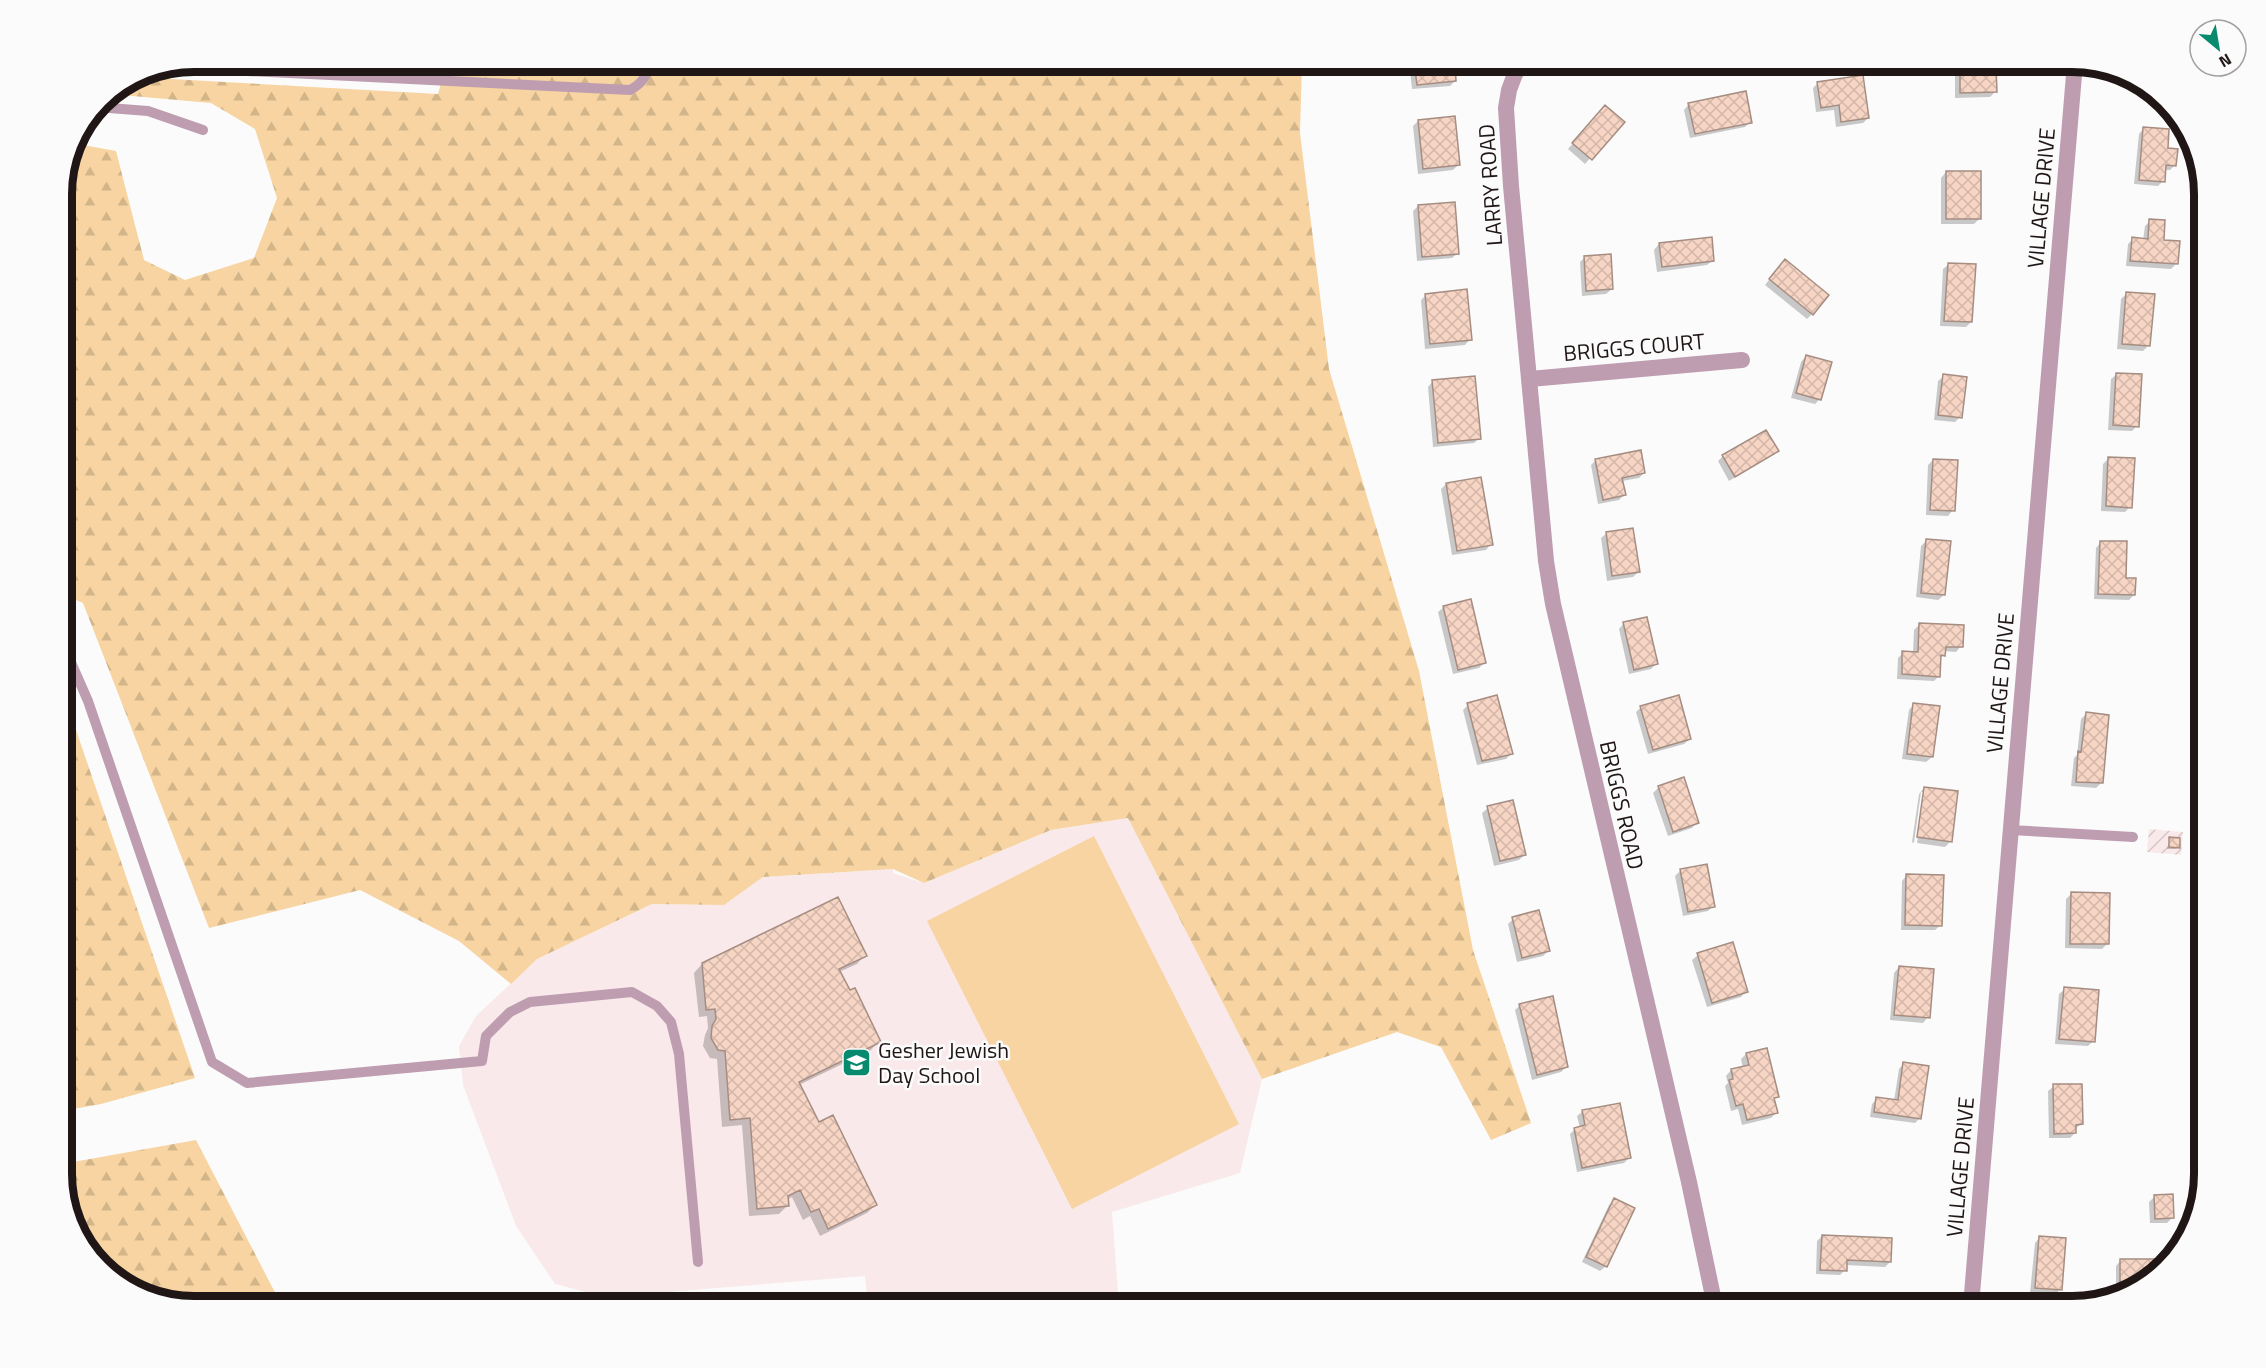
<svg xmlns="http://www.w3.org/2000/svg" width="2266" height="1368" viewBox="0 0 2266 1368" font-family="'Titillium Web',sans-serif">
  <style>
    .built { fill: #f9e9ea }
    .industrial { fill: url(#industrial-furrows) }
    .forest { fill: url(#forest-firs) }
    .pitch { fill: #f7d4a1 }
    .shadow { fill: #0003 }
    .building { fill: url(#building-cross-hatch); stroke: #a68d82; stroke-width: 1.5 }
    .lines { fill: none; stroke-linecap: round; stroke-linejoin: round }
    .service { stroke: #bf9db1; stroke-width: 10 }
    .minor { stroke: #bf9db1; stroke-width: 16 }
    .labels { text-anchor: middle; stroke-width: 5; stroke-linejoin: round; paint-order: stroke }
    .street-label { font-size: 22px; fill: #201616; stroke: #fbfbfb }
    .poi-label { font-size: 22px; fill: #201616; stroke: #fbfbfb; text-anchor: start }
    .rim { fill: none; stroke: #201616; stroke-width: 8 }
  </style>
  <defs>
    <pattern id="industrial-furrows" width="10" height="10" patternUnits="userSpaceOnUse" patternTransform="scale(1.5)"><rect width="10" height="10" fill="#f9e9ea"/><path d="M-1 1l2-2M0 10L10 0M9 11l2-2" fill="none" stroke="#d5c7c8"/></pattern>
    <pattern id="forest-firs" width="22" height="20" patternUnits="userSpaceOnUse" patternTransform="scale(1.5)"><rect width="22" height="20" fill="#f7d4a1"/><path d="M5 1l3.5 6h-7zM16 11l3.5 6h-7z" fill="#d3b58a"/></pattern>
    <pattern id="building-cross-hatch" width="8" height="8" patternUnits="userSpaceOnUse" patternTransform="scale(1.5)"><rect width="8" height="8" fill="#f7d5c5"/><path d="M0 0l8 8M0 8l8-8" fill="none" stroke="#d3b6a8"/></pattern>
  </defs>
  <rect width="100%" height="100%" fill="#fbfbfb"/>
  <path class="built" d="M1129,818l133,261 -22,94 -128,39 7,94h-251l-3,-30 -260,21 -50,-13 -39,-58 -53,-141 -4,-39 17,-30 61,-57 115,-55 72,1 39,-28 130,-8v4l31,10 127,-53z"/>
  <path class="industrial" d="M2149,829l34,3 -2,23 -34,-3z"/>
  <path class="forest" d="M447,62h855l-2,71 29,236 90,302 54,279 58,173 -40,17 -50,-93 -44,-15 -135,47 -134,-261 -77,12 -127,53 -31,-14 -130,8 -39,28 -72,-1 -115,55 -26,25 -52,-43 -99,-51 -151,38 -126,-325 -21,-9v-408l10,-43 44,8 28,109 41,20 69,-22 23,-60 -22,-69 -44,-26 -101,-9 26,-17 302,17z
    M62,689l133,389 -94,26 -39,7z
    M196,1140l86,166h-88l-66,-17 -49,-49 -17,-58v-18z"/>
  <path class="pitch" d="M1094,836l145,288 -167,85 -145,-288z"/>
  <path class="shadow" d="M1409,62h44l2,19 -5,5 -38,3z
    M1960,69l35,23 -5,5 -35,1v-24z
    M2138,79l20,20 -8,5z
    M1818,83l50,35 -5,5 -27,4 -2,-17 -18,2 -3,-24z
    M1689,104l61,18 -5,5 -55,11 -6,-28z
    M1600,112l22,10 -37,42 -17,-15z
    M1418,121l40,44 -5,5 -35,4 -5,-48z
    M2144,128l22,21 9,16 -5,5h-6l-1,11 -5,5 -24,-2 5,-50z
    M1946,172l34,46 -6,6h-33v-46z
    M1418,206l40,47 -6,5 -35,3 -4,-50z
    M2150,221l26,43 -5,5 -45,-3 2,-22 5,-5 10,1 2,-14z
    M1659,244l54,16 -6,5 -50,7 -3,-22z
    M1585,257l27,32 -6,5 -24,2 -2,-34z
    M1949,264l22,58 -5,5 -26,-1 3,-57z
    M1780,266l32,48 -5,5 -42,-34z
    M2127,293l22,52 -6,6 -26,-2 4,-50z
    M1426,295l44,44 -5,6 -40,4 -4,-49z
    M1806,356l14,43 -5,5 -24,-6 10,-36z
    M2117,374l20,52 -5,5 -24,-1 3,-51z
    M1944,376l16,41 -5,5 -21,-2 4,-39z
    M1433,381l46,57 -5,5 -41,4 -5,-60z
    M1777,451l-6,5 -42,25 -11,-20 5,-5z
    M2109,458l21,49 -5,5 -24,-1 2,-47z
    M1596,460l48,13 -5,5 -17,3 2,14 -5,5 -21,4 -7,-39z
    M1933,460l20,50 -5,6 -22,-1 2,-50z
    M1446,484l45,60 -5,6 -34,5 -11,-66z
    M1607,533l31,39 -5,5 -26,4 -6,-43z
    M1927,540l17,55 -6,5 -22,-3 5,-51z
    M2101,542l33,53 -5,5 -35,-1 2,-51z
    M1444,607l40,56 -5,5 -26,6 -15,-62z
    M1624,623l32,41 -5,5 -22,5 -10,-45z
    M1919,625l42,21 -5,6 -12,-1v4l-5,4v17l-5,5 -37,-2 1,-21 5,-5h10l1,-23z
    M1914,704l18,53 -6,5 -24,-3 7,-49z
    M1468,705l43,49 -5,5 -29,6 -14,-55z
    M1641,707l49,32 -6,5 -36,10 -12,-42z
    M2086,714l15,69 -5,5 -25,-2 3,-28 3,-3 4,-36z
    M1683,779l14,43 -5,6 -24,8 -15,-43 5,-5z
    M1924,788l26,54 -5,5 -28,-4 7,-51h-3l-7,51 -2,-1 7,-48z
    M1488,808l36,47 -5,5 -25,6 -12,-53z
    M2170,839l8,8 -2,2h-9z
    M1680,871l33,35 -5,5 -25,5 -8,-40z
    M1907,875l34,50 -6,5h-34l1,-49z
    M2071,894l36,50 -5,5 -37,-1 1,-49z
    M1513,919l35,32 -5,5 -26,6 -9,-38z
    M865,955l-8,9 -18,8 40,69 -8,9 -72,35 19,39 57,81 -8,8 -47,23 -10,-20 -7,4 -11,-23 -5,3v6l-8,8 -30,2 -7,-91 -20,2 -5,-68 -7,-1 -7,-12 2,-11 3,-7 -1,-12 -8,1 -5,-44 8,-9z
    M1698,955l48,36 -5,6 -34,10 -15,-47z
    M1899,967l29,50 -5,6 -33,-3 4,-47z
    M2065,989l28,52 -5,5 -33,-2 4,-50z
    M1520,1005l46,62 -5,5 -29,8 -17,-70z
    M1746,1054l31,42 -4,4 3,13 -5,5 -29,7 -4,-16 -7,2 -6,-25 3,-3 -2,-7 5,-6 12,-2 -2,-9z
    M1904,1063l16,55 -5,5 -45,-6 2,-13 5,-5 17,2 5,-32z
    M2054,1086l28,37 -7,6v4l-5,5h-21l-1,-47z
    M1583,1111l46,47 -5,5 -47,9 -7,-38 5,-5 5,-1 -3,-12z
    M2155,1196l18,21 -6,6h-17l-1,-21z
    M1615,1200l-9,66 -6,5 -18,-9 27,-57z
    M1822,1236l68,26 -5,5 -40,-2v5l-5,5 -24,-1 1,-33z
    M2040,1237l20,52 -5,6 -25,-2 5,-50z
    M2121,1260l17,29 -22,6v-29z"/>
  <path class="building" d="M1414,62h41l1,19 -39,4z
    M1996,67l1,25 -37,1v-25z
    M1863,75l6,43 -28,4 -2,-17 -18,3 -4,-26z
    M1746,91l6,32 -57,11 -7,-31z
    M1605,105l20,17 -33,38 -20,-17z
    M1455,116l5,49 -37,4 -5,-49z
    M2143,127l26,2 -1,19 10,1 -2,17 -10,-1 -1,17 -26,-2z
    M1946,171h35v48h-35z
    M1455,202l4,52 -37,3 -4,-52z
    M2149,219l16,1 -1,20 16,1 -2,23 -48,-3 2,-24 16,2z
    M1712,237l2,24 -52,6 -3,-24z
    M1611,254l2,35 -27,2 -2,-35z
    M1785,259l44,36 -16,20 -44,-36z
    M1948,263l28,1 -4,58 -28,-1z
    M1467,289l5,51 -42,4 -5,-50z
    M2126,292l29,2 -5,52 -28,-2z
    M1806,355l26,7 -11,38 -25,-7z
    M2116,373l26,1 -3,53 -26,-2z
    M1943,374l24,3 -5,41 -24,-3z
    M1475,376l6,63 -43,4 -6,-63z
    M1766,430l13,21 -44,26 -13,-22z
    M1641,450l4,23 -23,5 4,17 -23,5 -8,-41z
    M2108,457l27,1 -3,50 -26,-2z
    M1933,459l25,1 -3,51 -25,-1z
    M1481,477l12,68 -36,6 -11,-68z
    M1633,528l7,44 -28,4 -6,-44z
    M1926,539l25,2 -6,54 -24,-2z
    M2100,541h27l-1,37h10l-1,17 -37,-1z
    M1471,599l15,64 -28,7 -15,-64z
    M1647,617l11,47 -24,6 -11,-48z
    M1919,623l45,2 -1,22h-17l-1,9 -4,-1 -1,22 -38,-3v-23l16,1z
    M1497,695l16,59 -31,7 -15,-58z
    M1679,695l12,44 -38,11 -13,-44z
    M1913,703l27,3 -7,51 -26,-3z
    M2086,712l23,3 -6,68 -27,-1 2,-31 3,1z
    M1684,777l15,46 -26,9 -15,-46z
    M1924,787l34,4 -6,51 -35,-5z
    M1513,800l13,55 -26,6 -13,-55z
    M2169,837l11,1v10l-11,-1z
    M1707,864l8,43 -27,5 -8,-43z
    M1906,874l38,1 -2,51 -37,-1z
    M2071,892l39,1 -1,51h-39z
    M838,897l29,59 -28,13 11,21 5,-2 26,54 -82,40 20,40 14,-7 44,90 -49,24 -9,-20 -8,3 -11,-22 -12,6 1,10 -32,3 -7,-91 -20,2 -5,-69 -7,-1 -7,-12 1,-12 4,-7 -1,-10 -9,1 -4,-47z
    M1539,910l11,41 -28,7 -10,-41z
    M1733,942l15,50 -36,11 -15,-50z
    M1899,966l35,3 -4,49 -36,-3z
    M2064,987l35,3 -4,52 -36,-3z
    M1553,996l15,71 -31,8 -18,-71z
    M1767,1048l12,49 -5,1 4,15 -31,7 -4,-16 -7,2 -7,-26 4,-1 -2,-10 18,-4 -3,-12z
    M1903,1062l26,4 -8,53 -47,-7 2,-15 22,3z
    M2053,1084h29l1,40 -7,1v8l-22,1z
    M1620,1103l11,55 -49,10 -8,-40 11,-3 -3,-15z
    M2173,1194l1,24 -19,1 -1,-24z
    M1614,1198l21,10 -28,59 -21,-10z
    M1822,1235l70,3 -1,24 -44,-2v11l-27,-1z
    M2039,1236l27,2 -4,52 -27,-2z
    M2120,1259h48l-30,30 -18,4z"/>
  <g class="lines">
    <path class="service" d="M168,67l462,23c13,-7 17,-15 21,-28
      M96,107l52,4 55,19
      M62,642l26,59 124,361 35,21 235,-22 4,-25 24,-24 20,-10 102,-10 25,14 14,16 8,32 19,208
      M2010,830l123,7"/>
    <path class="minor" d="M1524,62l-9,12 -6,16 -3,18 5,78 35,375 7,43 136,578 26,124
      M1530,379l212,-19
      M1971,1306l104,-1243"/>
  </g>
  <defs>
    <symbol id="school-square" viewBox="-11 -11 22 22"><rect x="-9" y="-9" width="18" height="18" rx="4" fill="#088a6e" stroke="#fbfbfb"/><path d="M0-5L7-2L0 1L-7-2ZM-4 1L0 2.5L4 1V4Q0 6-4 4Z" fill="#fff"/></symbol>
  </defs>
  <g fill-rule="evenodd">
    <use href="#school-square" x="840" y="1046" width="33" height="33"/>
  </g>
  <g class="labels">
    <g class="street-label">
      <text transform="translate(1490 185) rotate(-94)" y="8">LARRY ROAD</text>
      <text transform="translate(2041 198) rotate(-85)" y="8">VILLAGE DRIVE</text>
      <text transform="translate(1634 347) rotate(-5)" y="8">BRIGGS COURT</text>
      <text transform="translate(2000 683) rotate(-85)" y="8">VILLAGE DRIVE</text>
      <text transform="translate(1622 805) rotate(77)" y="8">BRIGGS ROAD</text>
      <text transform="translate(1960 1167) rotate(-85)" y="8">VILLAGE DRIVE</text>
    </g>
    <g class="poi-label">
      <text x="878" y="1058">Gesher Jewish<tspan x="878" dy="25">Day School</tspan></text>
    </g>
  </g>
  <path d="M0 0H2266V1368H0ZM194 72H2072A122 122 0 0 1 2194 194V1174A122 122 0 0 1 2072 1296H194A122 122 0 0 1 72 1174V194A122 122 0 0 1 194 72Z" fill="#fbfbfb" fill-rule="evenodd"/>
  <path class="rim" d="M194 72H2072A122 122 0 0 1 2194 194V1174A122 122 0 0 1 2072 1296H194A122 122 0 0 1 72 1174V194A122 122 0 0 1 194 72Z"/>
  <g transform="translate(2218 48) rotate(150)"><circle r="28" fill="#fbfbfb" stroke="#a39f9f" stroke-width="1.5"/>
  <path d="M0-4.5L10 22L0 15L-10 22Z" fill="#088a6e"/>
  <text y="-9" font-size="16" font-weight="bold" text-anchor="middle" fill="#201616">N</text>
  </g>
</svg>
